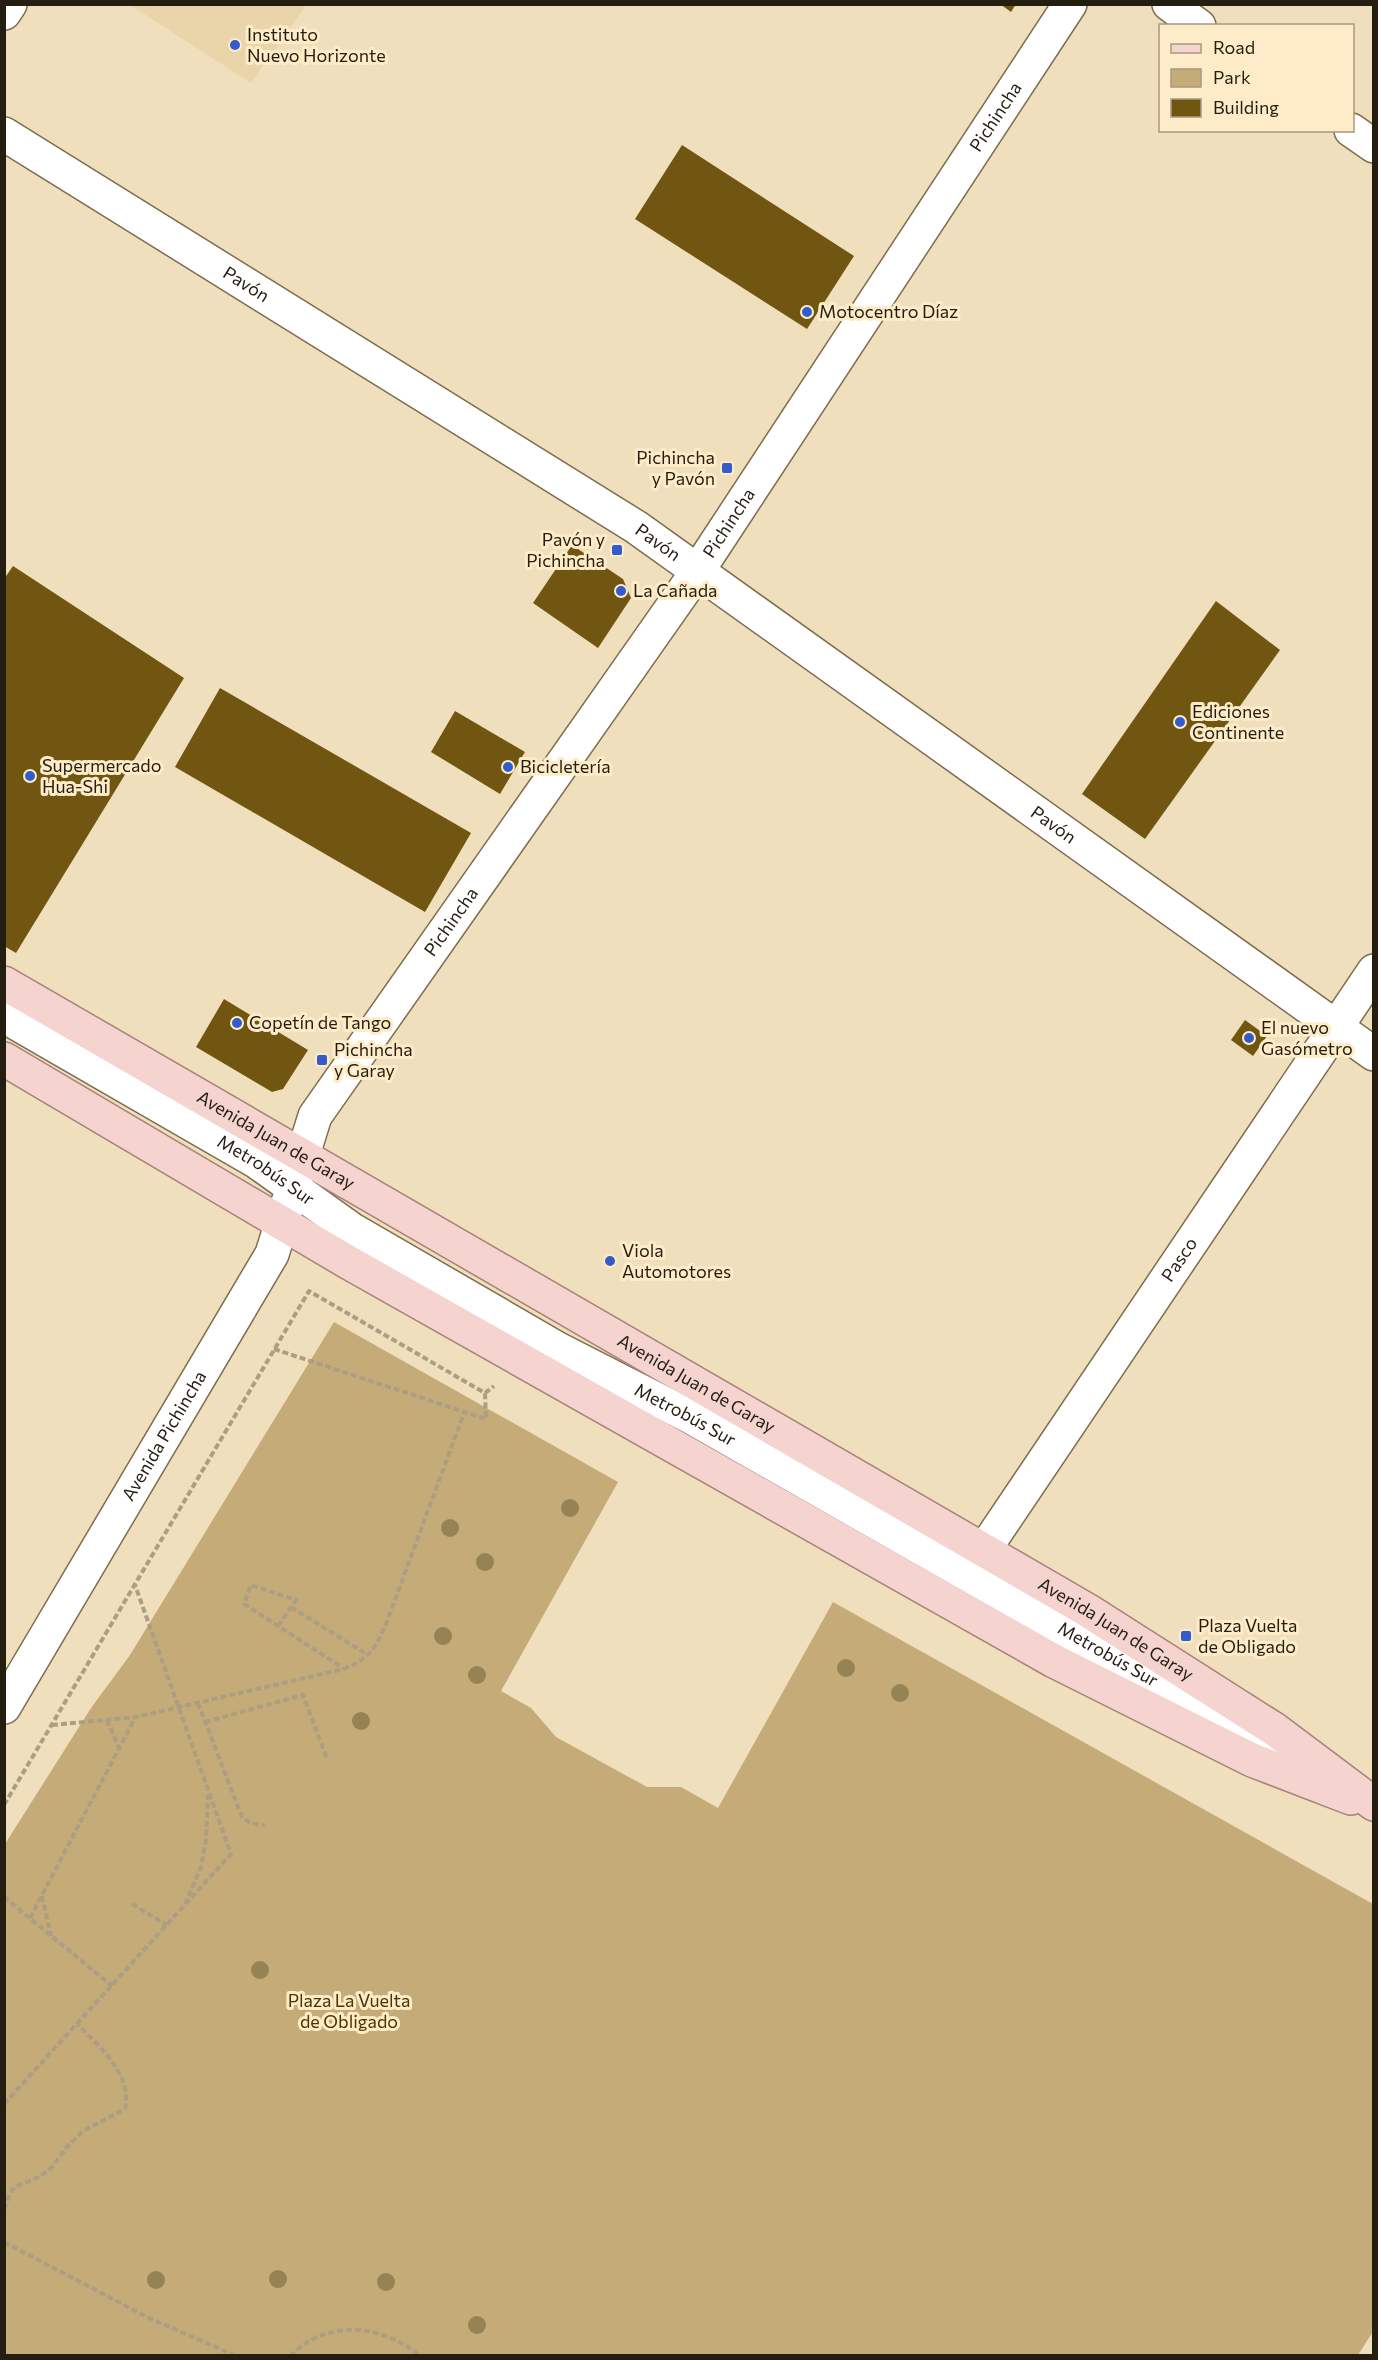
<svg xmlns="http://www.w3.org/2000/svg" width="1378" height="2360" viewBox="0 0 1378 2360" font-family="Commissioner,sans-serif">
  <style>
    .built { fill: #ead5ab }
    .green { fill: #c4ab77 }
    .building { fill: #715612 }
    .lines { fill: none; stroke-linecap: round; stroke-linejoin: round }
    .minor-casing { stroke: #7d6d4d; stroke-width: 36 }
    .major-casing { stroke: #a88179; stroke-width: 36 }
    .path { stroke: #ac9e83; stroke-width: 4; stroke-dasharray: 6 3; stroke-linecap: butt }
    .minor { stroke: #fff; stroke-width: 33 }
    .major { stroke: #f5d4d0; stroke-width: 33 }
    .tree { fill: #958255 }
    .poi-dot { fill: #325bcb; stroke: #feecc8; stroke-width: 2 }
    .labels { text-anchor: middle; stroke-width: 6; stroke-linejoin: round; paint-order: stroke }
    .poi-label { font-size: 18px; fill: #241e11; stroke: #feecc8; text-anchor: start }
    .street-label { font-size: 18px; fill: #241e11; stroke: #feecc8 }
    .park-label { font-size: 18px; fill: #4a3500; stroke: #feecc8 }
  </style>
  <rect width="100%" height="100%" fill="#f0dfbc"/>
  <path class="built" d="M302,5l3,2 -54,76 -121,-78z"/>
  <path class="green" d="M334,1322l284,160 -117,209 30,17 25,29 91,50h34l37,21 115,-206 540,302 1,426 -16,25h-1353v-511l86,-136 39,-53z"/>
  <path class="building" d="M1000,4h16l-5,8z
    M682,145l172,111 -47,73 -172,-110z
    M572,545l51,34 8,19 -33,50 -65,-45z
    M13,566l171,112 -168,275 -12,-7v-367z
    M1216,601l64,49 -135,189 -63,-45z
    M220,688l251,145 -46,79 -250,-145z
    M455,711l70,41 -25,42 -69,-42z
    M224,999l84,51 -25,39 -11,3 -76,-45z
    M1245,1020l22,16 -14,20 -22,-16z"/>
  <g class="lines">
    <defs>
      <g id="minor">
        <path d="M1169,4l30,22"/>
        <path d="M4,13l6,-9"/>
        <path d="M1351,130l23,16"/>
        <path id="s1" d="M4,134l632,393 738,527"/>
        <path id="s2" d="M4,1016l253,146 94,67 207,120 131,67 620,353"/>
        <path id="s3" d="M984,1550l390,-579"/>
        <path id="s4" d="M4,1707l268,-453 43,-138 382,-544 373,-568"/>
      </g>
      <g id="major">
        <path id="s5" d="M4,983l1083,627 187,119 100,75"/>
        <path d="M4,1059l342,202 708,400 198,99 99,38"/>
      </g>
    </defs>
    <use href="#minor" class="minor-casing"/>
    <use href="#major" class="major-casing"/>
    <path class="path" d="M274,1349l212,70 -1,-26
      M291,1607l77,48
      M278,1626l18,-26 -45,-15 -7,19 99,64
      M198,1703l44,114 8,6 15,2
      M107,1720l12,28
      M205,1722l98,-27 24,64
      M52,1725l84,-8 208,-48c27,-12 30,-19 42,-45l78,-211
      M4,1805l305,-514 176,102 9,-7
      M42,1896l9,40
      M4,1897l108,89
      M132,1904l35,21
      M185,1904l16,-37 5,-27 2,-45
      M30,1918l105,-200
      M4,2104l227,-250 -96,-269
      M4,2209l6,-16 5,-6 26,-11 11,-9 15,-20 16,-16 42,-22c8,-34 -26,-63 -48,-85
      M4,2242l143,75 89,39
      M290,2356c7,-6 15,-13 23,-17 36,-18 77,-8 107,17"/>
    <use href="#minor" class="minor"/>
    <use href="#major" class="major"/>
  </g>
  <g class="tree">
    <circle cx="570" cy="1508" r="9"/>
    <circle cx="450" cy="1528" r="9"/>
    <circle cx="485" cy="1562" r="9"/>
    <circle cx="443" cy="1636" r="9"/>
    <circle cx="846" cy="1668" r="9"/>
    <circle cx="477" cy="1675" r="9"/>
    <circle cx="900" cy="1693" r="9"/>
    <circle cx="361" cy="1721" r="9"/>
    <circle cx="260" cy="1970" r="9"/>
    <circle cx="278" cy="2279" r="9"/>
    <circle cx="156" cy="2280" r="9"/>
    <circle cx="386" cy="2282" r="9"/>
    <circle cx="477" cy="2325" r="9"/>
  </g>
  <g class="poi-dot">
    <circle cx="235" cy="45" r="6"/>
    <circle cx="807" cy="312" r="6"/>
    <rect x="721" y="462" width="12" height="12" rx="3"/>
    <rect x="611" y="544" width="12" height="12" rx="3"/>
    <circle cx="621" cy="591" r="6"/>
    <circle cx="1180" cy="722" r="6"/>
    <circle cx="508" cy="767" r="6"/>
    <circle cx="30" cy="776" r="6"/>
    <circle cx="237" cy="1023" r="6"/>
    <circle cx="1249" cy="1038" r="6"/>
    <rect x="316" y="1054" width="12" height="12" rx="3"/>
    <circle cx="610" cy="1261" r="6"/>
    <rect x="1180" y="1630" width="12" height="12" rx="3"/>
  </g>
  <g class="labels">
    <g class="poi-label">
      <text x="247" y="41">Instituto<tspan x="247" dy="21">Nuevo Horizonte</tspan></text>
      <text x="819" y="318">Motocentro Díaz</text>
      <text x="715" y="464" text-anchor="end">Pichincha<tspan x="715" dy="21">y Pavón</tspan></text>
      <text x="605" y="546" text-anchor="end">Pavón y<tspan x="605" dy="21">Pichincha</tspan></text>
      <text x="633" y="597">La Cañada</text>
      <text x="1192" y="718">Ediciones<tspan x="1192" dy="21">Continente</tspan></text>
      <text x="42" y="772">Supermercado<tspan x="42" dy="21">Hua-Shi</tspan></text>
      <text x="520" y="773">Bicicletería</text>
      <text x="249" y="1029">Copetín de Tango</text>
      <text x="1261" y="1034">El nuevo<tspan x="1261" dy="21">Gasómetro</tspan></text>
      <text x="334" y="1056">Pichincha<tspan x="334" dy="21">y Garay</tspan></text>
      <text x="622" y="1257">Viola<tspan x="622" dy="21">Automotores</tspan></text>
      <text x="1198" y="1632">Plaza Vuelta<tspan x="1198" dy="21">de Obligado</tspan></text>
    </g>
    <g class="street-label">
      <text dy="6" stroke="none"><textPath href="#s4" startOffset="1880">Pichincha</textPath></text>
      <text dy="6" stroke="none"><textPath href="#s1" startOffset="285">Pavón</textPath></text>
      <text dy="6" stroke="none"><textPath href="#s4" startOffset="1394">Pichincha</textPath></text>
      <text dy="6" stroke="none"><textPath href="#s1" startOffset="771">Pavón</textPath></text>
      <text dy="6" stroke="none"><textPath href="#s1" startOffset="1257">Pavón</textPath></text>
      <text dy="6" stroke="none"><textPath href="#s4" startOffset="908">Pichincha</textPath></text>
      <text dy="6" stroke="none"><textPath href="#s5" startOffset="314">Avenida Juan de Garay</textPath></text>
      <text dy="6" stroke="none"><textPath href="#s2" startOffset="304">Metrobús Sur</textPath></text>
      <text dy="6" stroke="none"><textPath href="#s3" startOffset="350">Pasco</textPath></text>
      <text dy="6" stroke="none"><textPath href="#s5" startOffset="800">Avenida Juan de Garay</textPath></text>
      <text dy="6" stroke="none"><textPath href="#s2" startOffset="790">Metrobús Sur</textPath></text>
      <text dy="6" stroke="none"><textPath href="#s4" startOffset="315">Avenida Pichincha</textPath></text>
      <text dy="6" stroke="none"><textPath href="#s5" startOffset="1286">Avenida Juan de Garay</textPath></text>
      <text dy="6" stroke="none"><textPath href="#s2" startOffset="1276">Metrobús Sur</textPath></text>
    </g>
    <g class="park-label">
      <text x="349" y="2007">Plaza La Vuelta<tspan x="349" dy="21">de Obligado</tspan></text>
    </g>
  </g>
  <rect width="1378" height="2360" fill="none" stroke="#241e11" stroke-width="12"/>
  <rect x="1159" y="24" width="195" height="108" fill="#feecc8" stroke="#a79a7f" stroke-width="1.5"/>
  <rect x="1171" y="44" width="30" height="9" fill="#f5d4d0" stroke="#a79a7f" stroke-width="1.5"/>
  <text x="1213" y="54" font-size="18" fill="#241e11">Road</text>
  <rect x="1171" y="69" width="30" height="18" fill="#c4ab77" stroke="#a79a7f" stroke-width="1.5"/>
  <text x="1213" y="84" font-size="18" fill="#241e11">Park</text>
  <rect x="1171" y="99" width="30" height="18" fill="#715612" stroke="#a79a7f" stroke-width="1.5"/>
  <text x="1213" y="114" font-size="18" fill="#241e11">Building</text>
</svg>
